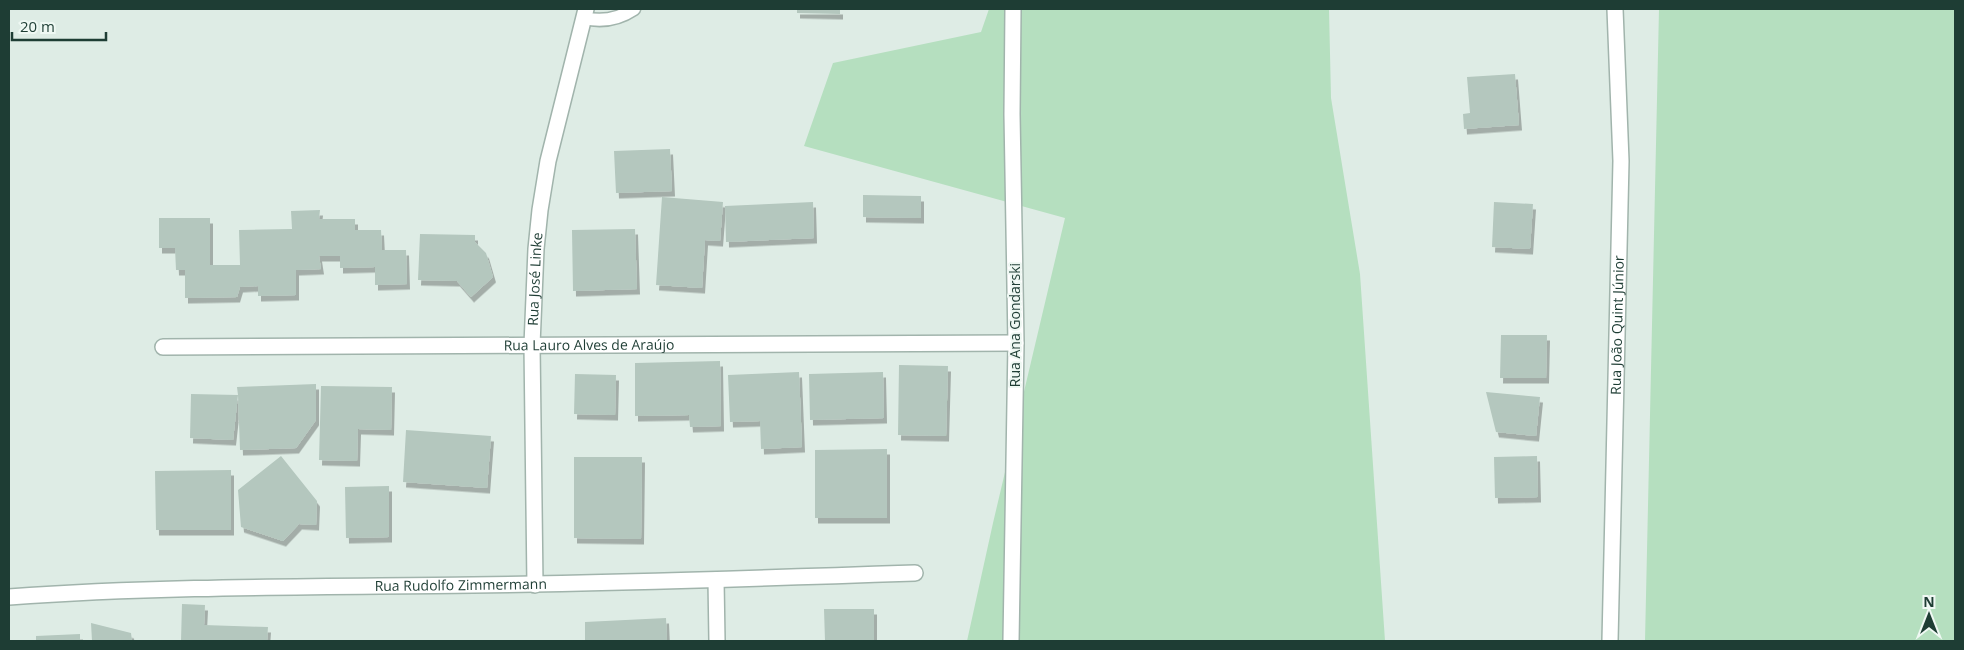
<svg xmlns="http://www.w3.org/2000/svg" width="1964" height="650" viewBox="0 0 1964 650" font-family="'Open Sans',sans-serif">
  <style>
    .green { fill: #b5dfbf }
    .building { fill: #b4c7be; filter: url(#shadow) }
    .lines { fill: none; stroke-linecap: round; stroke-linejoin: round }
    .service-casing { stroke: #a1b4ac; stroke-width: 15 }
    .minor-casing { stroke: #a1b4ac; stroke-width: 18 }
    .service { stroke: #fff; stroke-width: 12 }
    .minor { stroke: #fff; stroke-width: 15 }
    .labels { text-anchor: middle; stroke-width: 4; stroke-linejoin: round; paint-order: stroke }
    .street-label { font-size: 14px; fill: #1e3d34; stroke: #eff8f3 }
  </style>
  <defs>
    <filter id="shadow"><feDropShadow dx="3" dy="5.5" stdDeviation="0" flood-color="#0004"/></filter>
  </defs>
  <rect width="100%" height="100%" fill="#deece5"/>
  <path class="green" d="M989,9h340l2,89 29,176 25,367h-418l26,-118 72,-305 -261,-72 29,-83 148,-31z
    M1659,9h296v632h-310z"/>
  <path class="building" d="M797,9h43v5l-43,-1z
    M1515,74l4,51 -55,4 -1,-15 7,-1 -3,-36z
    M670,149l2,42 -56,2 -2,-42z
    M863,195l58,1v22l-58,-1z
    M662,197l61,5 -3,39 -15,-1 -3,48 -46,-3z
    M813,202l1,36 -88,4 -1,-36z
    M1494,202l39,2 -3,45 -38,-2z
    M320,210l-1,9h36v11h26l1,20h24l1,34 -32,1v-18l-35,1v-12h-21l2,13 -25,1v25l-38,1v-10l-18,1 -3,10 -52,1v-28h-9l-1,-22h-16v-30h51v47h30l-1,-35 53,-1 -1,-18z
    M635,229l2,60 -64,2 -1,-61z
    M420,234l55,1v7l11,11 7,24 -22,20 -14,-16 -39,-1z
    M1501,335h46l-1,43h-46z
    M720,361l1,65 -31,1 -1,-12 -54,1v-53z
    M899,365l49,1 -2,70 -48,-1z
    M799,372l3,75 -41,2 -1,-28 -30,1 -2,-47z
    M883,372l1,46 -74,2 -1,-46z
    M575,374l41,1 -1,40 -41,-1z
    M316,384v36l-20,28 -56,2 -2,-55 -5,45 -43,-2 1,-44 47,1 -1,-8z
    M321,386l71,1 -1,43 -33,-1 -1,32 -38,-1z
    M1486,392l54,5 -4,39 -40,-4z
    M406,430l85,6 -4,52 -84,-6z
    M887,449v69h-72v-68z
    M281,456l36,45 -1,24 -17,-1 -16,17 -42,-14 -3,-37z
    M1537,456l1,41 -43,1 -1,-41z
    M574,457h68l-1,82 -67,-1z
    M231,470v60h-75l-1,-59z
    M389,486v51l-43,1 -1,-51z
    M182,604l23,1 -1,20 64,2 -1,14h-86z
    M824,609h50v32h-49z
    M666,618l1,23h-82v-19z
    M91,623l40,10 1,8h-40z
    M80,634v7h-44v-5z"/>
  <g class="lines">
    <defs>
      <path id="service" d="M584,18c17,4 35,1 50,-9"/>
      <g id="minor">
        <path id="s1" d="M163,347l853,-4"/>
        <path d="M716,580l1,61"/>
        <path id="s2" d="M535,585l-3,-240 4,-96 4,-39 8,-49 38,-152"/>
        <path id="s3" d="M9,597c154,-11 309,-10 464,-12 148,-2 295,-7 442,-12"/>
        <path d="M1011,641l5,-298 -4,-229 1,-105"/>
        <path id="s4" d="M1610,641l11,-480 -6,-152"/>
      </g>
    </defs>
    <use href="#service" class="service-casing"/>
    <use href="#minor" class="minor-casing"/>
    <use href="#service" class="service"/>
    <use href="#minor" class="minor"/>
  </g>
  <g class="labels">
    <g class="street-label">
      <text dy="5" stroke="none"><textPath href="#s2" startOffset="306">Rua José Linke</textPath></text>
      <text transform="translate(1015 325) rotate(-90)" y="5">Rua Ana Gondarski</text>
      <text dy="5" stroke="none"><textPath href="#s4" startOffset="316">Rua João Quint Júnior</textPath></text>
      <text dy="5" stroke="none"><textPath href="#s1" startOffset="426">Rua Lauro Alves de Araújo</textPath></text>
      <text dy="5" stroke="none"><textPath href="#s3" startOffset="452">Rua Rudolfo Zimmermann</textPath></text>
    </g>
  </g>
  <rect width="1964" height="650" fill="none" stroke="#1e3d34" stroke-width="20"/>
  <g transform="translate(1929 615)" stroke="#eff8f3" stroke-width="4" paint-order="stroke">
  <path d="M0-4L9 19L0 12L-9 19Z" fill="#1e3d34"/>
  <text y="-8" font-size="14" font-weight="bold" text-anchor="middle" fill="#1e3d34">N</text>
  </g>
  <path d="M12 32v8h94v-8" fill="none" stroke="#1e3d34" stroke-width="2.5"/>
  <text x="20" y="32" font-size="15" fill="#1e3d34" stroke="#eff8f3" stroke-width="4" paint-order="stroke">20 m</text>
</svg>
